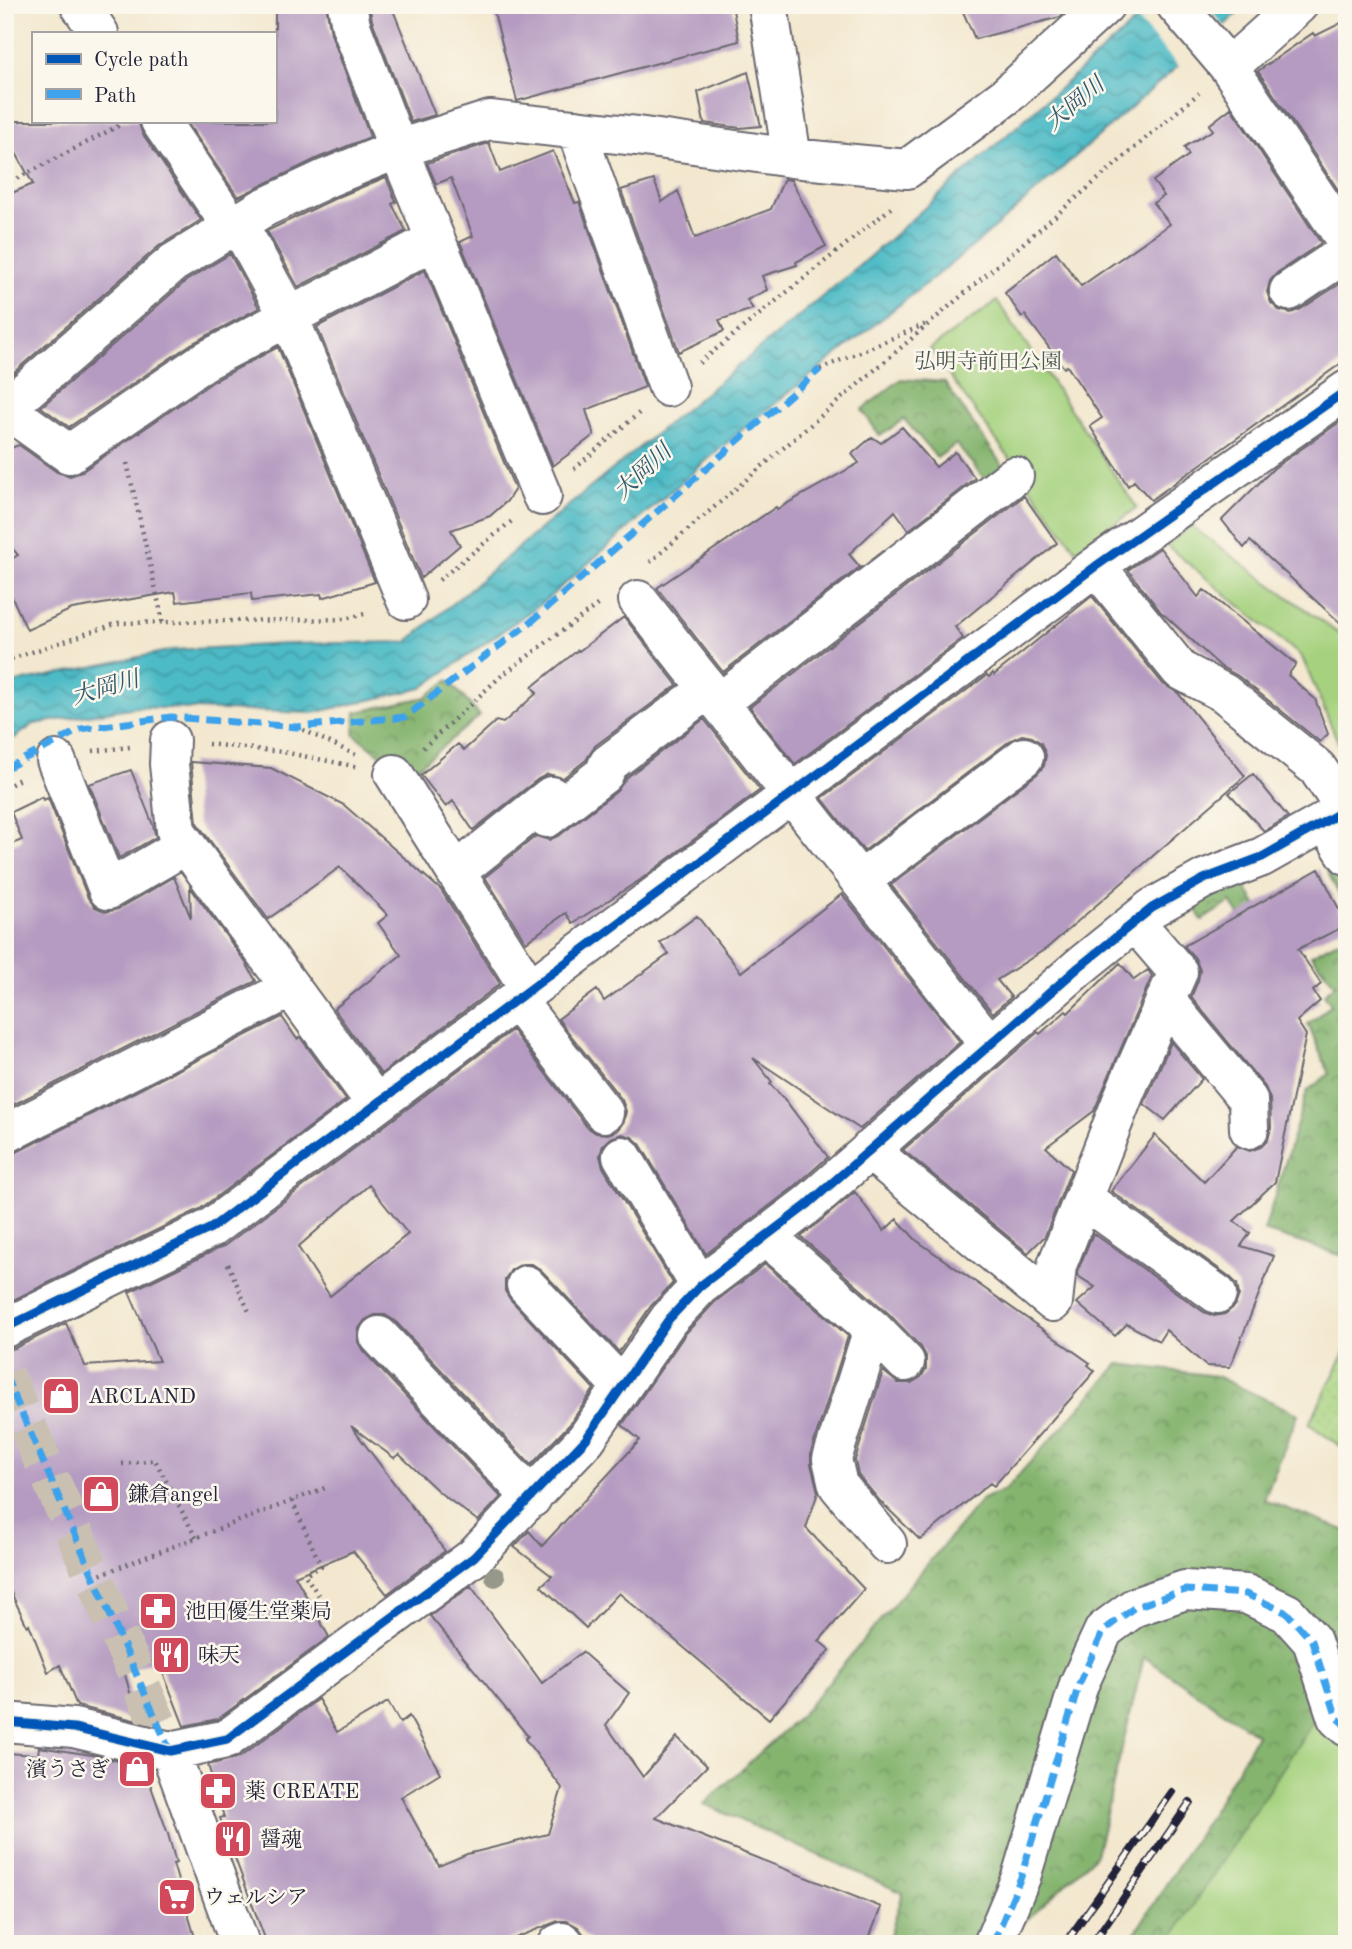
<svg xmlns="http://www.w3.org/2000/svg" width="1352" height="1949" viewBox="0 0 1352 1949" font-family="'Old Standard TT','Noto Serif JP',serif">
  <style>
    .grass { fill: url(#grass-dots); stroke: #647a5d; stroke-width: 2 }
    .forest { fill: url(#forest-crowns); stroke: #536b54; stroke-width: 2 }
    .green { fill: #a6d27f; stroke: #647a5d; stroke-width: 2 }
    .water { fill: url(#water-waves); stroke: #386e80; stroke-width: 2 }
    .pier { fill: #f3e8cf }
    .building { fill: #b59bc1; fill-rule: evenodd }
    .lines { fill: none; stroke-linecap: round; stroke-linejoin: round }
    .minor-tunnel { stroke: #c9c0b1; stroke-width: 38; stroke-dasharray: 38 19; stroke-linecap: butt }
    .minor-casing { stroke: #6b676f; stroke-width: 42 }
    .path { stroke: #6b676f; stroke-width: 4.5; stroke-dasharray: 2 5; stroke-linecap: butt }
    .minor { stroke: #fff; stroke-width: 38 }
    .rail-casing { stroke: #22223b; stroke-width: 8 }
    .rail { stroke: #fbf7ec; stroke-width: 5; stroke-dasharray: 16; stroke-linecap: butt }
    .quiet { stroke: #3ea2ec; stroke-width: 7; stroke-dasharray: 14 7; stroke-linecap: butt }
    .cycleway-casing { stroke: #fbf7ec; stroke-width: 13 }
    .cycleway { stroke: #0057b8; stroke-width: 9 }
    .tree { fill: #969889 }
    .labels { text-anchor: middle; stroke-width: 5; stroke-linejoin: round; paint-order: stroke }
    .park-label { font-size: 21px; fill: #4a574f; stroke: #fbf7ec }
    .poi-label { font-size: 21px; fill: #22223b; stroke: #fbf7ec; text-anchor: start }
    .water-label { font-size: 23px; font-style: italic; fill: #31586c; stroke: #fbf7ec }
  </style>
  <defs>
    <pattern id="grass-dots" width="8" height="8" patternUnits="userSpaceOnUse" patternTransform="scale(1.75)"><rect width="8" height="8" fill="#a6d27f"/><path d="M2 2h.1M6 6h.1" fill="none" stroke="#8fb46f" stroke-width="1.8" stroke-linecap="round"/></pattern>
    <pattern id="forest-crowns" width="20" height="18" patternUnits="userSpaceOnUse" patternTransform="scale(1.75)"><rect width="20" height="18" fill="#84b46e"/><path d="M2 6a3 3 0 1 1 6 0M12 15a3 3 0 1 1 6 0" fill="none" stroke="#6c925c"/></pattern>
    <pattern id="water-waves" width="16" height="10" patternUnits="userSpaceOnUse" patternTransform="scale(1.75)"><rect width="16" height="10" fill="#4dbbc6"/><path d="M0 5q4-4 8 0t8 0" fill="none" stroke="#4098a2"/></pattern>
  </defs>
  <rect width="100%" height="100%" fill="#fbf7ec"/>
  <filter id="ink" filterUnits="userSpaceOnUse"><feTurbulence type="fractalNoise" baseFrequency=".0143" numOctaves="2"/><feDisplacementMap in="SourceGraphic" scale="14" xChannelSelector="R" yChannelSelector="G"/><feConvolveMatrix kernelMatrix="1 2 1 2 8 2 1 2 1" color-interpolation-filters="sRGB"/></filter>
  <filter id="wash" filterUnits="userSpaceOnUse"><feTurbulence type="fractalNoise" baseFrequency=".00686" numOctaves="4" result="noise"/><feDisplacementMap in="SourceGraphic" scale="28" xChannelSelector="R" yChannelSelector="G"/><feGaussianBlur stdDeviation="1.57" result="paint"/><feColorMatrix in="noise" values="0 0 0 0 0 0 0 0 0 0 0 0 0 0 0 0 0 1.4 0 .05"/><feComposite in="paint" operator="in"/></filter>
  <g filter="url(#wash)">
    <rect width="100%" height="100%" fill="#f3e8cf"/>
    <path class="grass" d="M1347,1348v103l-38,-27z"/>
    <path class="forest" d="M901,379l43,3 61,87 -18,13 -31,-38 -19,14 -33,-39 -24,17 -18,-26z
      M448,680l32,36 -72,59 -54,-41 2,-22 70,-15z
      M1326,869l21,9v31z
      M1241,880l32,52 -22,1 -20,-31 -29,18 -9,-15z
      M1347,936v307l-7,12 -76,-24 43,-140 22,-17 -21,-50 23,-19 -7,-11 11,-10 -24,-29z
      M1119,1364l97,12 82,38 -34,86 83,31v413h-219l83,-130 46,-79 -113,-78 -48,198 -95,89h-114l16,-51 -199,-89 97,-89 181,-216 23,-9z"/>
    <path class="green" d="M997,301l140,207 -61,42 -146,-201z
      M1191,526l155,113 1,124 -45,-106 -136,-112z
      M1347,1670v274h-179z"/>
    <path class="water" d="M1154,5h93l-265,234 -245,195 -191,166 -124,88 -109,25 -177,-6 -102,17 -29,21v-60l168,-35 115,-6 119,-2 138,-117 306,-252z"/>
    <path class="pier" d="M1148,5h58l20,23 -46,40 -45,-51z"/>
    <g id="blocks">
      <path class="building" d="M275,5h51l5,29 39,103 -52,21 -80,39 -52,-76h89z
        M369,5h22l44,110 -24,7 -39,-102z
        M492,5h78l1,8 78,-8h83l7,36 -222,60z
        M960,5h103l1,8 -4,4 -85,22z
        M1347,20v183l-89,-132 55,-38 2,3z
        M748,72l13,54 -21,2 -36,-5 -6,-31z
        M1231,108l90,135 -44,30 -7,8 -3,11 4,11 8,7 12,3 10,-4 46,-30v80l-196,141 -17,-19 -6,5 -38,-60 12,-8 -35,-52 -3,2 -39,-53 -3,2 -17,-24 51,-41 25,34 89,-62 -17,-21 11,-7 -11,-15 36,-26 -5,-8 29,-17 -4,-5z
        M5,121h133l4,12 59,87 -42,26 -146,127 -8,-13v-164l28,-12 -28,-51z
        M489,143l11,29 53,-21 22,52 4,-1 66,185 -59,23 8,25 -41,31 -93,-224 13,-6 -22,-58 -15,6 -9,-21z
        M386,177l10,25 -4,2 14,27 -108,56 -31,-56 69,-33z
        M784,179l7,1 35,66 -30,16 1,3 -35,11 5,14 -20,10 6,9 -34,11 5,11 -45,21 -58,-162 33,-10 8,22 16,-11 17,47 76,-29z
        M230,254l29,54 -68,36 -122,83 -28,-20 145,-126z
        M425,270l90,219 -8,12 -17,15 -39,14 9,15 -39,33 -104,-251z
        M278,347l97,235 -53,16 -1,-4 -69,7 -1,-8 -74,9 -2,-10 -103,17 -45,21 -22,-48v-19l13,-8 -13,-15v-90l14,-5 38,27 13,4 11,-4 133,-91z
        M1347,417v212l-97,-88 -6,7 -22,-28 52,-52z
        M902,427l34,40 19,-15 20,26 -66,52 -14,-19 -46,43 11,13 -137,105 -66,-84 119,-81 1,2 82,-46 -7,-9 20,-17 9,6z
        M1024,496l33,47 -102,84 8,11 -168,126 -45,-57z
        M1160,548l38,49 6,-7 92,74 -8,11 27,24 13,35 -8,8 -82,-66 -18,-10 -59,-54 -33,-42z
        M1092,596l71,88 15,9 67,83 -198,172 -50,32 14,17 -18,16 -102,-128 146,-111 7,-8 2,-11 -5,-12 -9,-6 -10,-2 -11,5 -147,111 -42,-53 165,-123 2,2 4,-4 1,2z
        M624,617l53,68 -82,61 -9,14 -23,18 -15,-4 -10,5 -65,51 -20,-29 -7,6 -25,-32 37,-31 6,6 32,-29 7,2 34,-30 -5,-6 46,-37 1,1z
        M704,719l56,71 -120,90 -67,43 -7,-10 -40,29 -41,-65 51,-41 13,4 11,-5 57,-44 9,-13z
        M191,762l80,6 73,37 97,85 59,94 -119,90 -47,-65 67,-54 -23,-32 10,-8 -48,-48 -72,52 -71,-96z
        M131,770l22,55 3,12 -37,21 -30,-74z
        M1253,774l35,43 -24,14 -35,-38z
        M42,797l1,3 5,-2 40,100 7,9 11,5 12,-3 56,-32 17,41 -1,-31 56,76 10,18 -251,128v-262l17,-7 -11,-28z
        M1319,869l28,56 -49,24 23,35 -8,7 7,10 -23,20 9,14 -31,147 -41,39 16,12 -9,13 33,10 -44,111 -24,-1 -40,-36 -7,11 -32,-17 -12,12 -38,-33 18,-16 -17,-11v-6l15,-37 111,79 10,4 11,-2 10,-8 4,-11 -2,-11 -7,-7 -119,-86 44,-56 49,47 33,-36 13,5 11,-4 7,-7 3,-12 -1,-29 -5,-12 -74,-90 7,-16 2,-11 -5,-12 -11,-12z
        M842,894l118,148 -100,87 -107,-71 19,24 -2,2 16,17 42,56 -35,31 -87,66 -66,-110 -8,-7 -10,-3 -12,4 -7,7 -3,11 3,11 70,116 -22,23 -32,46 -78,-82 -9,-6h-10l-11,6 -6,9v12l5,8 84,90 -25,36 -38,40 -136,-144 -10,-6h-10l-10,5 -7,10v12l5,9 138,146 -23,24 -39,-29 -40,-38 -5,4 -43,-32 94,125 -58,43 -34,-43 -58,25 34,61 -111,82 -34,7 -26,-66 -34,11 14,50 -61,-15 -17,-41 -12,7 -19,-48 -2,2 -22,-46v-230l10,-2 51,-25 19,43 74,-5 -30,-69 95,-46 288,-216 75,97 9,6 12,1 9,-3 7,-10 2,-10 -4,-11 -64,-81 39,-29 7,11 65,-47 -9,-11 37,-27 44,56zM369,1185l39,49 -78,62 -32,-49z
        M1120,963l14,17 14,-10 4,6 -58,135 -48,36 25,23 -26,66 -17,17 -125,-103 135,-118 2,2 26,-23 2,2z
        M282,1017l15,22 3,-2 46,63 -146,109 -195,95v-148l10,-3z
        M1171,1042l31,37 -37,41 -21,-16z
        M855,1192l29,39 13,-12 19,21 174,123 -2,2 7,6 -101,115 -4,-3 -70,57 -41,-40 -21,-25 -3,-15 28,-89 15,12h13l10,-6 5,-8v-13l-5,-9 -32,-33 -88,-77z
        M765,1264l83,72 -37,116v12l7,28 -12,36 58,61 -45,52 11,9 -61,69 -150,-126 -33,35 -45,-42 11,-10 -38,-29 15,-16 13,15 98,-106 -18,-15 64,-92 29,-31z
        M471,1586l71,97 40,-31 47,41 -23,32 37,52 34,-40 30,29 -51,52 225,89 -14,37h-271l-10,-7 -8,-10 -11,-6h-9l-58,23h-233l-47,-126 4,-1 -16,-52 32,-8 78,-58 19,33 51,-30 12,21 9,-7 31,57 -39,24 38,69 28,-12 81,-20 14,-46 -37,-49 3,-3 -98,-120z
        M39,1747l59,9 53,13 2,8 -5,1 20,56 8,29 -3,1 24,80h-192v-191l33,2z"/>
    </g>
  </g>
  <g filter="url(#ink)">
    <use href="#blocks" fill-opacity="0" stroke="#6b676f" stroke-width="2"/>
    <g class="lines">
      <path class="minor-tunnel" d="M5,1375l165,376"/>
      <defs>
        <path id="minor" d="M80,5l19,28
          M347,5l4,21 47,123 144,347
          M768,5l24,153
          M1176,5l53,62 118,175
          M1229,67l69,-62
          M160,121l72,106
          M576,129l92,258
          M238,223l51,94 117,283
          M1289,291l58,-39
          M5,409l168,-146 90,-55 64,-30 71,-29 92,-29 147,16 155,22 115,11 99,-73 99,-91
          M6,409l63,45 134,-92 232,-122
          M1096,566l84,104 44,23 93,75 29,42
          M638,600l351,444
          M719,703l295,-227
          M170,740l-1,24 7,67 200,273
          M56,760l52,130 78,-45
          M394,774l136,216
          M547,818l57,-44 4,-10 100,-75
          M1325,821l22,34
          M456,872l95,-76
          M860,881l164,-124
          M516,1000l88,113
          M1165,1000l83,100 1,29
          M5,1134l286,-146
          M869,1150l184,152
          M622,1156l78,130
          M1084,1199l133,95
          M766,1236l107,93 32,33
          M526,1285l96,102
          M1053,1302l4,-37 69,-175 52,-118 -43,-50
          M5,1328l206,-100 885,-662 251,-176
          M873,1329l-41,130 6,26 49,59
          M379,1336l153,162
          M5,1722l69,6 96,23 57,-12 247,-182 112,-118 83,-120 31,-33 107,-81 272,-238 73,-59 52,-29 58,-22 85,-48
          M170,1751l70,193
          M558,1944l5,-2 2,2
          M993,1944l28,-67 58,-193 25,-54 31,-23 50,-17 61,4 41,19 25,28 25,77 10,9"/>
      </defs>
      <use href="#minor" class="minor-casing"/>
      <path class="path" d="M5,185l117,-61
        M699,363l192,-155
        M820,369l106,-45
        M127,463l36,159
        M574,469l65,-56
        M650,562l549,-469
        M439,580l74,-60
        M5,661l113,-38 227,-4 23,-6
        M297,727l63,30
        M208,744l75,8 75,15
        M423,748l78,-72 99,-73
        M93,751l37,-4
        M5,788l16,-10
        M228,1264l22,50
        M122,1464l33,-4 41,78
        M292,1501l29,65 -16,9 26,39
        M94,1577l231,-89"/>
      <use href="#minor" class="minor"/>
      <defs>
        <path id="rail" d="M1065,1944l107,-152
          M1092,1944l98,-142"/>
      </defs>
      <use href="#rail" class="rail-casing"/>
      <use href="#rail" class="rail"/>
      <path class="quiet" d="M5,769l76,-40 90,-12 126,10 108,-10 127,-96 288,-252
        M5,1375l165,376
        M993,1944l28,-67 58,-193 25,-54 31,-23 50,-17 61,4 41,19 25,28 25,77 10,9"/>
      <defs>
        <path id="cycleway" d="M5,1328l206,-100 885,-662 251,-176
          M5,1722l69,6 96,23 57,-12 247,-182 112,-118 83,-120 31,-33 107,-81 272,-238 73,-59 52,-29 58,-22 85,-48"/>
      </defs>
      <use href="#cycleway" class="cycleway-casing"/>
      <use href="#cycleway" class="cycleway"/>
    </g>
    <circle class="tree" cx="495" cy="1577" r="10"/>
  </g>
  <defs>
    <symbol id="shop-square" viewBox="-11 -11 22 22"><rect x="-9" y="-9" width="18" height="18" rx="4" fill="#d1495b" stroke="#fbf7ec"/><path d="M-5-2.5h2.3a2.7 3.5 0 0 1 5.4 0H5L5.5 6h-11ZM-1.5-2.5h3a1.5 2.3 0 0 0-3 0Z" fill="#fff"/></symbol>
    <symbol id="pharmacy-square" viewBox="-11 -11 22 22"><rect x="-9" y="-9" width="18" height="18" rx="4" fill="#d1495b" stroke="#fbf7ec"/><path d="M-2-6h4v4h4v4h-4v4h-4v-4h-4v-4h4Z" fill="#fff"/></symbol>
    <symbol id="restaurant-square" viewBox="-11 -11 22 22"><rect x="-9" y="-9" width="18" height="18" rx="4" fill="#d1495b" stroke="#fbf7ec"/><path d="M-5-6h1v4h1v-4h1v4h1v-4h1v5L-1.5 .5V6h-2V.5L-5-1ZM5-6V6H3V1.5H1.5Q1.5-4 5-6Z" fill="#fff"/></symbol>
    <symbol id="supermarket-square" viewBox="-11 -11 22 22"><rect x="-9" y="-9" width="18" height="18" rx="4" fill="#d1495b" stroke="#fbf7ec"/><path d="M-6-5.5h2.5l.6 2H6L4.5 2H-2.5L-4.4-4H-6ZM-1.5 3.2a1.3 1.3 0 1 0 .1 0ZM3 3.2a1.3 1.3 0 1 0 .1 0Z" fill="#fff"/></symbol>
  </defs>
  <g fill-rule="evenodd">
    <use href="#shop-square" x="39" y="1374" width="44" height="44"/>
    <use href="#shop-square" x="79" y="1472" width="44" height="44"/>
    <use href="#pharmacy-square" x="136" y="1589" width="44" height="44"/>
    <use href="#restaurant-square" x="149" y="1633" width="44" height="44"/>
    <use href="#shop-square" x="115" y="1747" width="44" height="44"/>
    <use href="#pharmacy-square" x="196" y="1769" width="44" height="44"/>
    <use href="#restaurant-square" x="211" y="1817" width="44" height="44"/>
    <use href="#supermarket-square" x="155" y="1875" width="44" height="44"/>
  </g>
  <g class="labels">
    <g class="park-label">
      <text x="988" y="368">弘明寺前田公園</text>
    </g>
    <g class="poi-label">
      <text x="88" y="1403">ARCLAND</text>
      <text x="128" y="1501">鎌倉angel</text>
      <text x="185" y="1618">池田優生堂薬局</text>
      <text x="198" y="1662">味天</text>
      <text x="110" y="1776" text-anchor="end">濱うさぎ</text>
      <text x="245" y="1798">薬 CREATE</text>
      <text x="260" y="1846">醤魂</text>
      <text x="204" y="1904">ウェルシア</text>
    </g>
    <g class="water-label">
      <text transform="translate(1074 103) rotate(-40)" y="8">大岡川</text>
      <text transform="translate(642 471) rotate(-43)" y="8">大岡川</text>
      <text transform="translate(105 687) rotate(-16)" y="8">大岡川</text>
    </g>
  </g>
  <rect width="1352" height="1949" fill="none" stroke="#fbf7ec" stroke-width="28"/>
  <rect x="32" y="32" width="245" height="91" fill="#fbf7ec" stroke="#a4a2a5" stroke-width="2"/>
  <rect x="46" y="54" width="35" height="10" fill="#0057b8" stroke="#a4a2a5" stroke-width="2"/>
  <text x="94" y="66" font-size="21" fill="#22223b">Cycle path</text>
  <rect x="46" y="89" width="35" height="10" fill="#3ea2ec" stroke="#a4a2a5" stroke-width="2"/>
  <text x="94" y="102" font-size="21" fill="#22223b">Path</text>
</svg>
